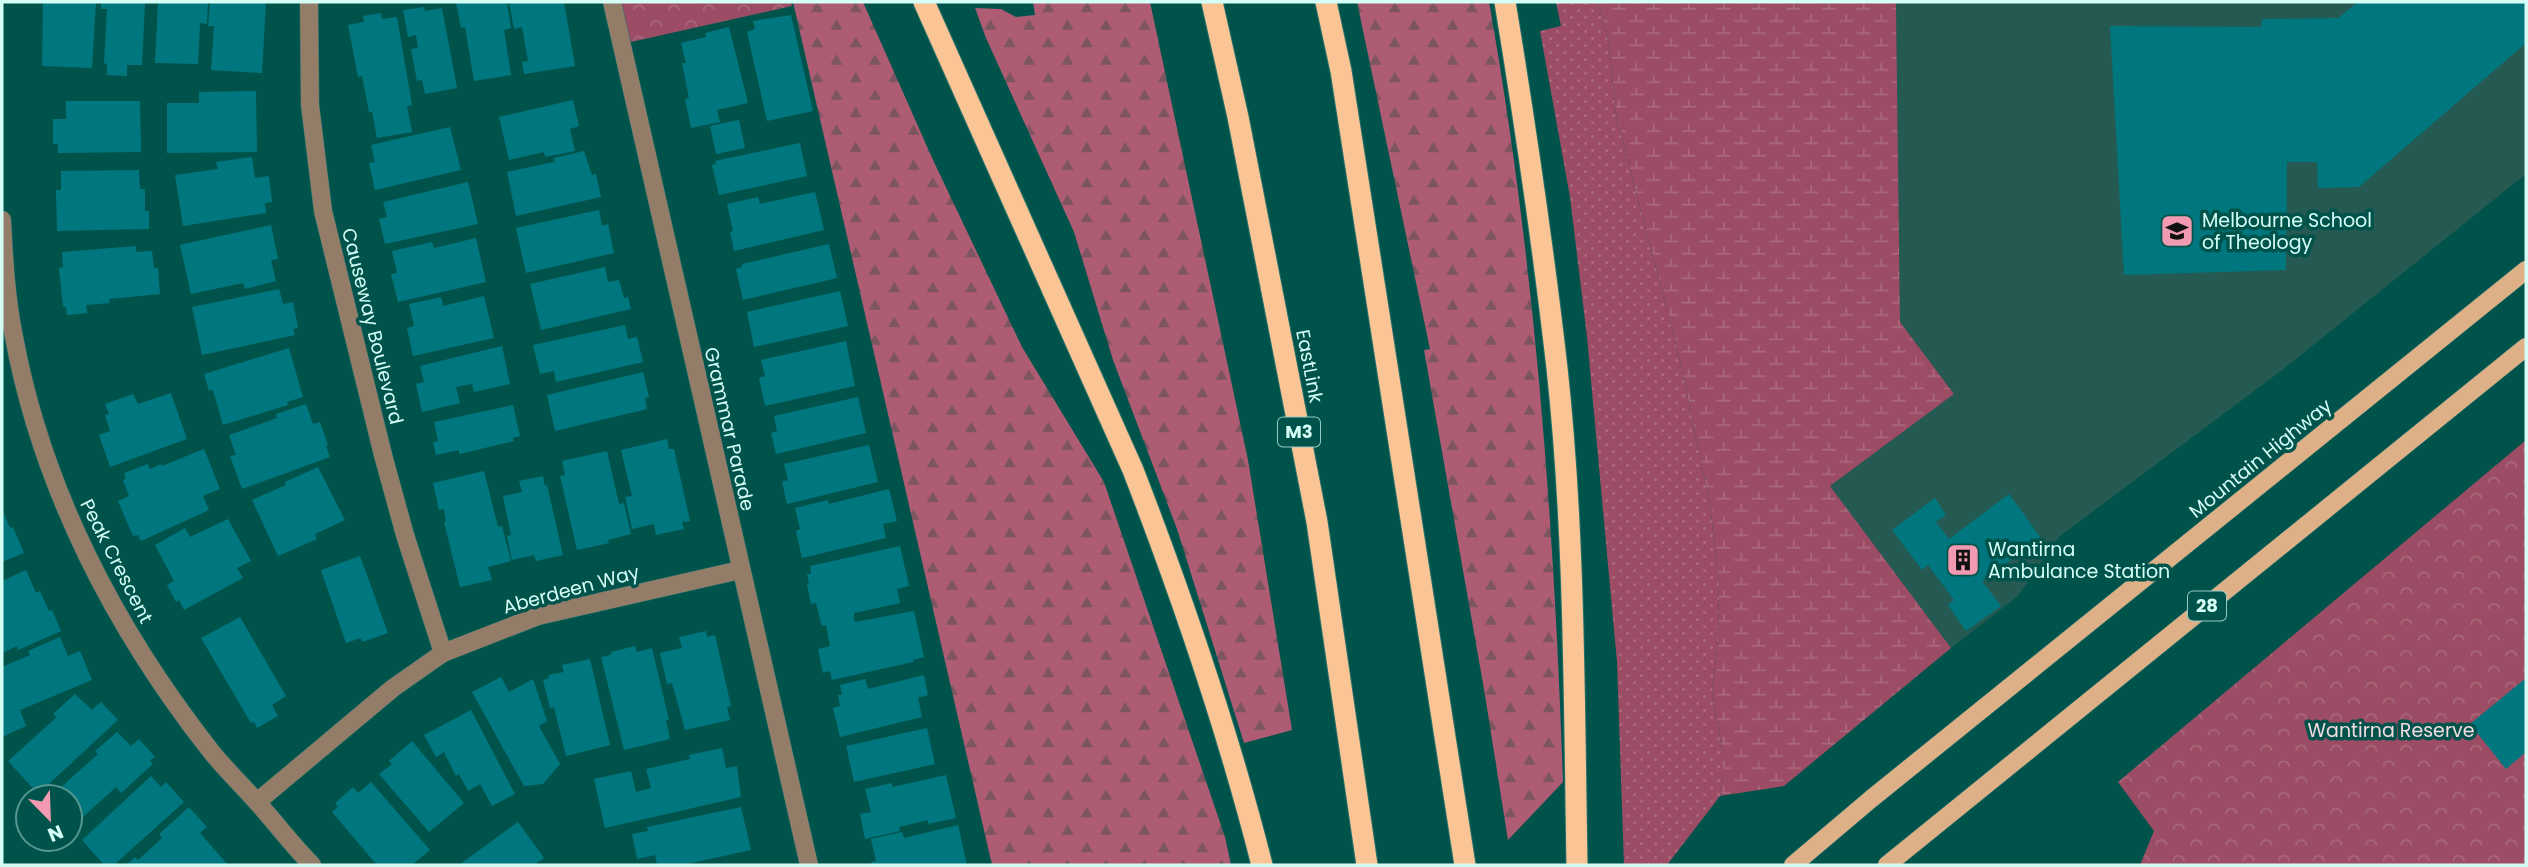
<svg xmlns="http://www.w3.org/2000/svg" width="2528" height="867" viewBox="0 0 2528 867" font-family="Poppins,sans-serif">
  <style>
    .built { fill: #245a52 }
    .forest { fill: url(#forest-firs) }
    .wetland { fill: url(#wetland-marsh) }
    .park { fill: url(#park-crowns) }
    .garden { fill: url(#garden-dots) }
    .building { fill: #00777f }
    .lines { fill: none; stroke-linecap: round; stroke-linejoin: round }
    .minor-casing { stroke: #26726a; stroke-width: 19 }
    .major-casing { stroke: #26726a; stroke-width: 19 }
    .highway-casing { stroke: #26726a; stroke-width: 23 }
    .minor { stroke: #937d69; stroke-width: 18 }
    .major { stroke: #deb088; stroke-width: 18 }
    .highway { stroke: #fbc494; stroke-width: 21 }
    .labels { text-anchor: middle; stroke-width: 7; stroke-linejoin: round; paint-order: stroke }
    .shield { fill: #00534b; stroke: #94cbc3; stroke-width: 2 }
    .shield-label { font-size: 18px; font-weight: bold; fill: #d4fef6 }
    .poi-label { font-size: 19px; fill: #d4fef6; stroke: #00534b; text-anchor: start }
    .street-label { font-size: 19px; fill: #d4fef6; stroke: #00534b }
    .park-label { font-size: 19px; fill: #f3dbe0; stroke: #00534b }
  </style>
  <defs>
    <pattern id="forest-firs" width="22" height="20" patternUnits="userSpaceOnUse" patternTransform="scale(1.75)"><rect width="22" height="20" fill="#ae5c73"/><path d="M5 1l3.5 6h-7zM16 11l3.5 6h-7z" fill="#7c5561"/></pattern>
    <pattern id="wetland-marsh" width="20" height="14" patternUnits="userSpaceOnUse" patternTransform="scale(1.75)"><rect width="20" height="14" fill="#9c4d65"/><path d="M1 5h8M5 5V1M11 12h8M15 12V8" fill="none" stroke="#a9687c"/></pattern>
    <pattern id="park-crowns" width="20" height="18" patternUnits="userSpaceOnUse" patternTransform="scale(1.75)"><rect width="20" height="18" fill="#9c4d65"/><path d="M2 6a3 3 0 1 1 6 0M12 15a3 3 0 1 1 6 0" fill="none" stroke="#a9687c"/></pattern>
    <pattern id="garden-dots" width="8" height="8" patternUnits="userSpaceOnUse" patternTransform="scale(1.75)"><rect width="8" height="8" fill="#9c4d65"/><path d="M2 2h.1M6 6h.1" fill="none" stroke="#a9687c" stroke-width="1.8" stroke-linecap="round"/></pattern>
  </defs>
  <rect width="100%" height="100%" fill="#00534b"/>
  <path class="built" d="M1896,2h630v172l-245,197 -222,166 -41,59 -67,52 -121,-162 124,-92 -54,-72z"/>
  <path class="forest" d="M793,2h70l70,158 89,187 82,135 121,355 6,28h-239z
    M1033,2h117l98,458 44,270 -48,13 -67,-214 -64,-169 -39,-128 -88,-194 -11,-30 26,1 15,8 19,-2z
    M1357,2h132c46,258 65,519 74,780l-55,58 -24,-151 -60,-339 6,-1z"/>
  <path class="wetland" d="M1598,2h298l4,320 54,72 -124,92 121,162 -167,138 -64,10 3,-18v-23l-11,-63 6,-51 1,-59 -9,-77 -30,-145 -64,-245 -7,-71z"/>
  <path class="park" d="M612,2h179l1,4 -170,38z
    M2526,440v425h-386l14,-34 -36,-49z"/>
  <path class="garden" d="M1556,2h42l11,42 7,71 64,245 30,145 9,77 -1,59 -6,51 11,63v23l-3,18 -53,69h-43l-7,-203 -30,-325 -17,-140 -30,-166 21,-5z"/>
  <path class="building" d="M43,2h53l-4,66 -50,-2z
    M101,2h44l-3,63h-15v11l-20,-1v-11l-3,-1 3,-54h-6z
    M158,2h50l-1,22 -7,-1 -2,41 -43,-1z
    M210,2h56l-4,71 -51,-3 3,-44h-6z
    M456,2h51l4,26 -7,2 7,45 -37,6 -9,-54 -4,1z
    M509,2h55l11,64 -51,8 -2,-12 6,-1 -6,-34 -8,2z
    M2358,2h168v41l-167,144 -41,1 -1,-26h-30l-1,108 -162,5 -14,-249 151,1 1,-8 76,-1z
    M424,7l1,4 17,-3 15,80 -32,6 -3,-14 -5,1 -6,-32 7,-1 -2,-13 -8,2 -5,-27z
    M381,13l1,6 15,-2 15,88 -5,1 5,26 -35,6 -5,-26h-3l-7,-36 -4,1 -10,-52 16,-3 -1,-6z
    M791,15l22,96 -46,10 -20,-89 8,-3 -2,-8z
    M729,27l19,76 -31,7 3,12 -29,6 -6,-29 4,-1 -7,-35h4l-5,-20 25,-6 -1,-4z
    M256,91l1,61 -90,1v-50h32v-11z
    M573,100l6,26 -9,3 5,22 -30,6 -1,-5 -35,8 -10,-43z
    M66,101h74l1,51 -83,1v-9h-5v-25h13z
    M739,120l6,28 -29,6 -6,-28z
    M450,127l11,43 -86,20 -6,-27 6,-1 -4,-17z
    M800,143l7,33 -88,19 -7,-30 4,-1 -1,-3z
    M584,151l8,24 4,-1 5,23 -85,19 -9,-44 47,-10v-4z
    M252,157l3,21 14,-2 3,26 -7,1 1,10 -83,13 -8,-51 43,-6 -2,-7z
    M139,170l1,19h5v22h4v18l-92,2 -1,-41h5v-19z
    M468,182l10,42 -93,20 -6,-25 8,-2 -4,-15z
    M815,192l9,38 -90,21 -4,-19 3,-1 -6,-27 31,-7 2,7z
    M599,210l3,16 6,-2 6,29 -88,20 -10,-45z
    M271,225l7,34 -7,1 5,21 -31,8 -2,-6 -52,11 -11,-49z
    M476,238l10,44 -88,20 -7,-28 6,-1 -5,-22 40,-9 2,6z
    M829,244l8,34 -94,22 -7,-31 6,-2v-3z
    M136,246v6l16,-1 2,17h4l2,26 -51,5 1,4 -24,2 1,8 -20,2 -1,-8h-3l-4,-39 4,-1 -1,-15z
    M605,267l3,15 11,-2 5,18 4,-1 3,12 -90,21 -11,-46z
    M279,289l4,15 10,-2 5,26 -5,1 2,6 -93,20 -10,-48z
    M840,291l8,35 -94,21 -7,-35z
    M484,296l10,42 -81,18 -6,-28 7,-2 -5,-22 32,-7 2,9z
    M625,325l3,14 9,-2 6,25 -87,20 -2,-11 -14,3 -7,-29z
    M846,341l9,45 -90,20 -6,-28 6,-2 -4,-16z
    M502,346l8,38 -36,8 -2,-8 -16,3 4,16 -38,9 -6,-28 8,-2 -4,-16z
    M289,348l14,49 -16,5 1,3 -65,20 -10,-35 -4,1 -5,-17z
    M643,372l6,25 -4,1 2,11 -92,22 -8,-36z
    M171,393l16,46 -77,28 -11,-32 11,-4 -5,-16 4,-1 -4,-10 28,-10 5,10z
    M858,397l8,36 -90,21 -5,-21 6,-2 -3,-15z
    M306,404l7,20 7,-2 8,23 -2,1 4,11 -88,32 -12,-33 6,-1 -7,-20 48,-17 -1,-4z
    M513,405l7,31 -7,2 1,3 -55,13v-4l-23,5 -3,-13 5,-1 -4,-19z
    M667,439l2,10h5l16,72 -8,1 2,7 -28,6 -2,-11 -22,5 -7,-32 7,-1 -11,-46z
    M869,445l9,37 -91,22 -5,-22 6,-2 -4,-16z
    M204,449l16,40 -17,7 6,14 -68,31 -3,-6 -5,1 -15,-35 11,-5 -6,-16 3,-1 -2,-6 24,-9 2,5 11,-5 1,2z
    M607,451l12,53 5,-1 7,31 -23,6 1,3 -32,7 -17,-74 5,-1 -3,-14z
    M318,467l27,53 -30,14 2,5 -39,17 -26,-56 34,-15 -1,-3z
    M484,471l14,56 4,-1 9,35 -23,6 4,13 -32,7 -16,-65h2l-2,-13 -5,1 -6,-27z
    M543,476l2,10 2,-1 16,70 -27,6 -2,-6 -22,5 -5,-24 4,-1 -8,-39 19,-4 -3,-11z
    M889,489l8,32 -14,3 3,14 -84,20 -6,-27 4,-2 -5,-21 33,-8 1,4z
    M2009,494l32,44 -59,43 19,25 -35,25 -18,-26 6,-5 -26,-35 -6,5 -30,-40 43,-32 11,17 -10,7 13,17z
    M2,509l8,19 3,-1 11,26 -22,9z
    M228,519l23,42 -14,7 6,10 -59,32 -5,-10 -3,2 -9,-17 7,-4 -19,-36 30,-17 5,9z
    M900,546l9,40 -12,3 3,14 -46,10v6l1,3 59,-11 10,46 -11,3v2l-81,18 -2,-9 -7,2 -5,-24 12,-3 -4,-21 -4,1 -6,-23 -5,1 -4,-20 2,-1 -2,-9h4l-1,-8z
    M360,556l28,77 -26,9 -1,-4 -15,5 -25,-73z
    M26,570l10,23 4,-2 9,20 3,-1 9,21 -43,19 -1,-4 -15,7v-72z
    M240,617l46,79 -14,9 6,11 -21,12 -3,-6 -3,1 -50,-85z
    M706,631l1,6 8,-2 16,71 -4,1 3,13 -45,10 -13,-47 -5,1 -7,-31 22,-5 -3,-11z
    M60,637l8,19 12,-5 12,29 -72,30 6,16 -24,11v-70l28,-12 -2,-4z
    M635,646l2,6 15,-4 17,72h-3l4,19 -46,11 -23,-93 10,-2v-3z
    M590,659l20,86 -44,11 -12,-49 -4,1 -7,-28 6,-2 -1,-3 16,-3 -2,-7z
    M924,675l4,20 -10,3 4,19 -82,20 -7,-29 7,-2 -2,-11h4l-2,-10 25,-6 3,10z
    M501,677l8,15 24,-13 14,42 -8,5 21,38 -17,20 -19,2 -52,-94z
    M2526,678v74l-20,17 -36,-45z
    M75,694l17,16 9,-8 17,18 -80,74 -30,-33 49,-44 -4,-3z
    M471,710l44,84 -23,12 -12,-22 -12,7 -9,-17 -3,2 -12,-24 -8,5 -12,-22z
    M927,728l8,36 -81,18 -8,-36z
    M117,732l14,14 8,-7 16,18 -5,4 3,3 -32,29 -5,-6 -43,39 -3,-3v-26h-20l48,-43 -3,-3z
    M412,741l52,62 -35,29 -50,-58 13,-10 -3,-3z
    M722,748l4,20 11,-2 4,31 -136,31 -11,-49 37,-8 5,21 15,-4 -5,-19 44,-10 -1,-4z
    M946,775l10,43 -28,6v-4l-29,7 1,4 -35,8 -5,-25 11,-2 -6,-23 27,-6v4z
    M151,776l10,11 5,-5 18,20 -70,63h-10l-22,-25z
    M371,782l59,68 -18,15h-35l-45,-53 6,-5 -3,-4 18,-16 5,6z
    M189,807l18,20 -7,6 28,32h-102l9,-8 3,3 24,-22 -3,-4z
    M741,807l10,43 -69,15h-25l-2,-10 -18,4 -5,-25 16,-3 -1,-4z
    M518,822l26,36 -10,7h-75z
    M958,825l9,40h-95l-1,-3 5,-1 -5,-22 31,-7 2,6z"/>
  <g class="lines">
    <defs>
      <path id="minor" d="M309,2l1,103 13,106 60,244 22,80 38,118
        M612,2l197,863
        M2,220c2,39 4,78 12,117 28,151 101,292 196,413 14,18 31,34 46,51 19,21 36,44 56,64
        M257,802l136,-114 50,-35 95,-37 202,-46"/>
      <path id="major" d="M1793,865l78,-66 655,-529
        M1887,865l639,-518"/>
      <path id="highway" d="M924,2l209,468c50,129 95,261 129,395
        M1212,2l26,115 79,405 50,343
        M1326,2l15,69 124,794
        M1505,2c20,121 38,244 52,366 18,165 17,332 20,497"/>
    </defs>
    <use href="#minor" class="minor-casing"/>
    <use href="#major" class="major-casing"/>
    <use href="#highway" class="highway-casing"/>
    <use href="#minor" class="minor"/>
    <use href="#major" class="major"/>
    <use href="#highway" class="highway"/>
  </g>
  <defs>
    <symbol id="university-square" viewBox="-11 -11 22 22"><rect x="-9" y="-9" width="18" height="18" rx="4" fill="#f19ab1" stroke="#00534b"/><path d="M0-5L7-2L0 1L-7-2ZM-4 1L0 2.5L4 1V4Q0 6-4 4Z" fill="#111"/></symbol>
    <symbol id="building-square" viewBox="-11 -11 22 22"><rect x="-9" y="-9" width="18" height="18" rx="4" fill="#f19ab1" stroke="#00534b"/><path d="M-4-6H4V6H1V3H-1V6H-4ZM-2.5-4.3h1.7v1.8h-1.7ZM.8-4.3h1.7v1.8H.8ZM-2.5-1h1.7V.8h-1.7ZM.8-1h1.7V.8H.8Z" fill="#111"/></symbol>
  </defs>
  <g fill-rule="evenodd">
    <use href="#university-square" x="2158" y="212" width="38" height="38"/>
    <use href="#building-square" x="1944" y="541" width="38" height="38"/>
  </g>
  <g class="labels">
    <g class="shield">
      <rect x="1278" y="417.5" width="42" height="29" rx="5"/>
      <rect x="2188" y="591.5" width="38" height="29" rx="5"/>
    </g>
    <g class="shield-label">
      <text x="1299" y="438">M3</text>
      <text x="2207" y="612">28</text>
    </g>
    <g class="poi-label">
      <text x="2202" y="227">Melbourne School<tspan x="2202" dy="22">of Theology</tspan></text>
      <text x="1988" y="556">Wantirna<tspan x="1988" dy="22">Ambulance Station</tspan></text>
    </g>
    <g class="street-label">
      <text transform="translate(373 326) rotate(76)" y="7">Causeway Boulevard</text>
      <text transform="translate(1310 366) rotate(79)" y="7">EastLink</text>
      <text transform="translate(730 429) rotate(77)" y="7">Grammar Parade</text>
      <text transform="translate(2260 458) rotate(-39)" y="7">Mountain Highway</text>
      <text transform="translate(117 561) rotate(63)" y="7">Peak Crescent</text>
      <text transform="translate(571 589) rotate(-15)" y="7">Aberdeen Way</text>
    </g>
    <g class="park-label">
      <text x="2391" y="737">Wantirna Reserve</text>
    </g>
  </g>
  <rect width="2528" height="867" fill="none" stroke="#d4fef6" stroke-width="7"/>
  <g transform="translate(49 818) rotate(157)"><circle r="33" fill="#00534b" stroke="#55978f" stroke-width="2"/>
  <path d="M0-5L12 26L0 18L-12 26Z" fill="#f19ab1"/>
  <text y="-10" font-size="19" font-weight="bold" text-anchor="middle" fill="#d4fef6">N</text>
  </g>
</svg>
